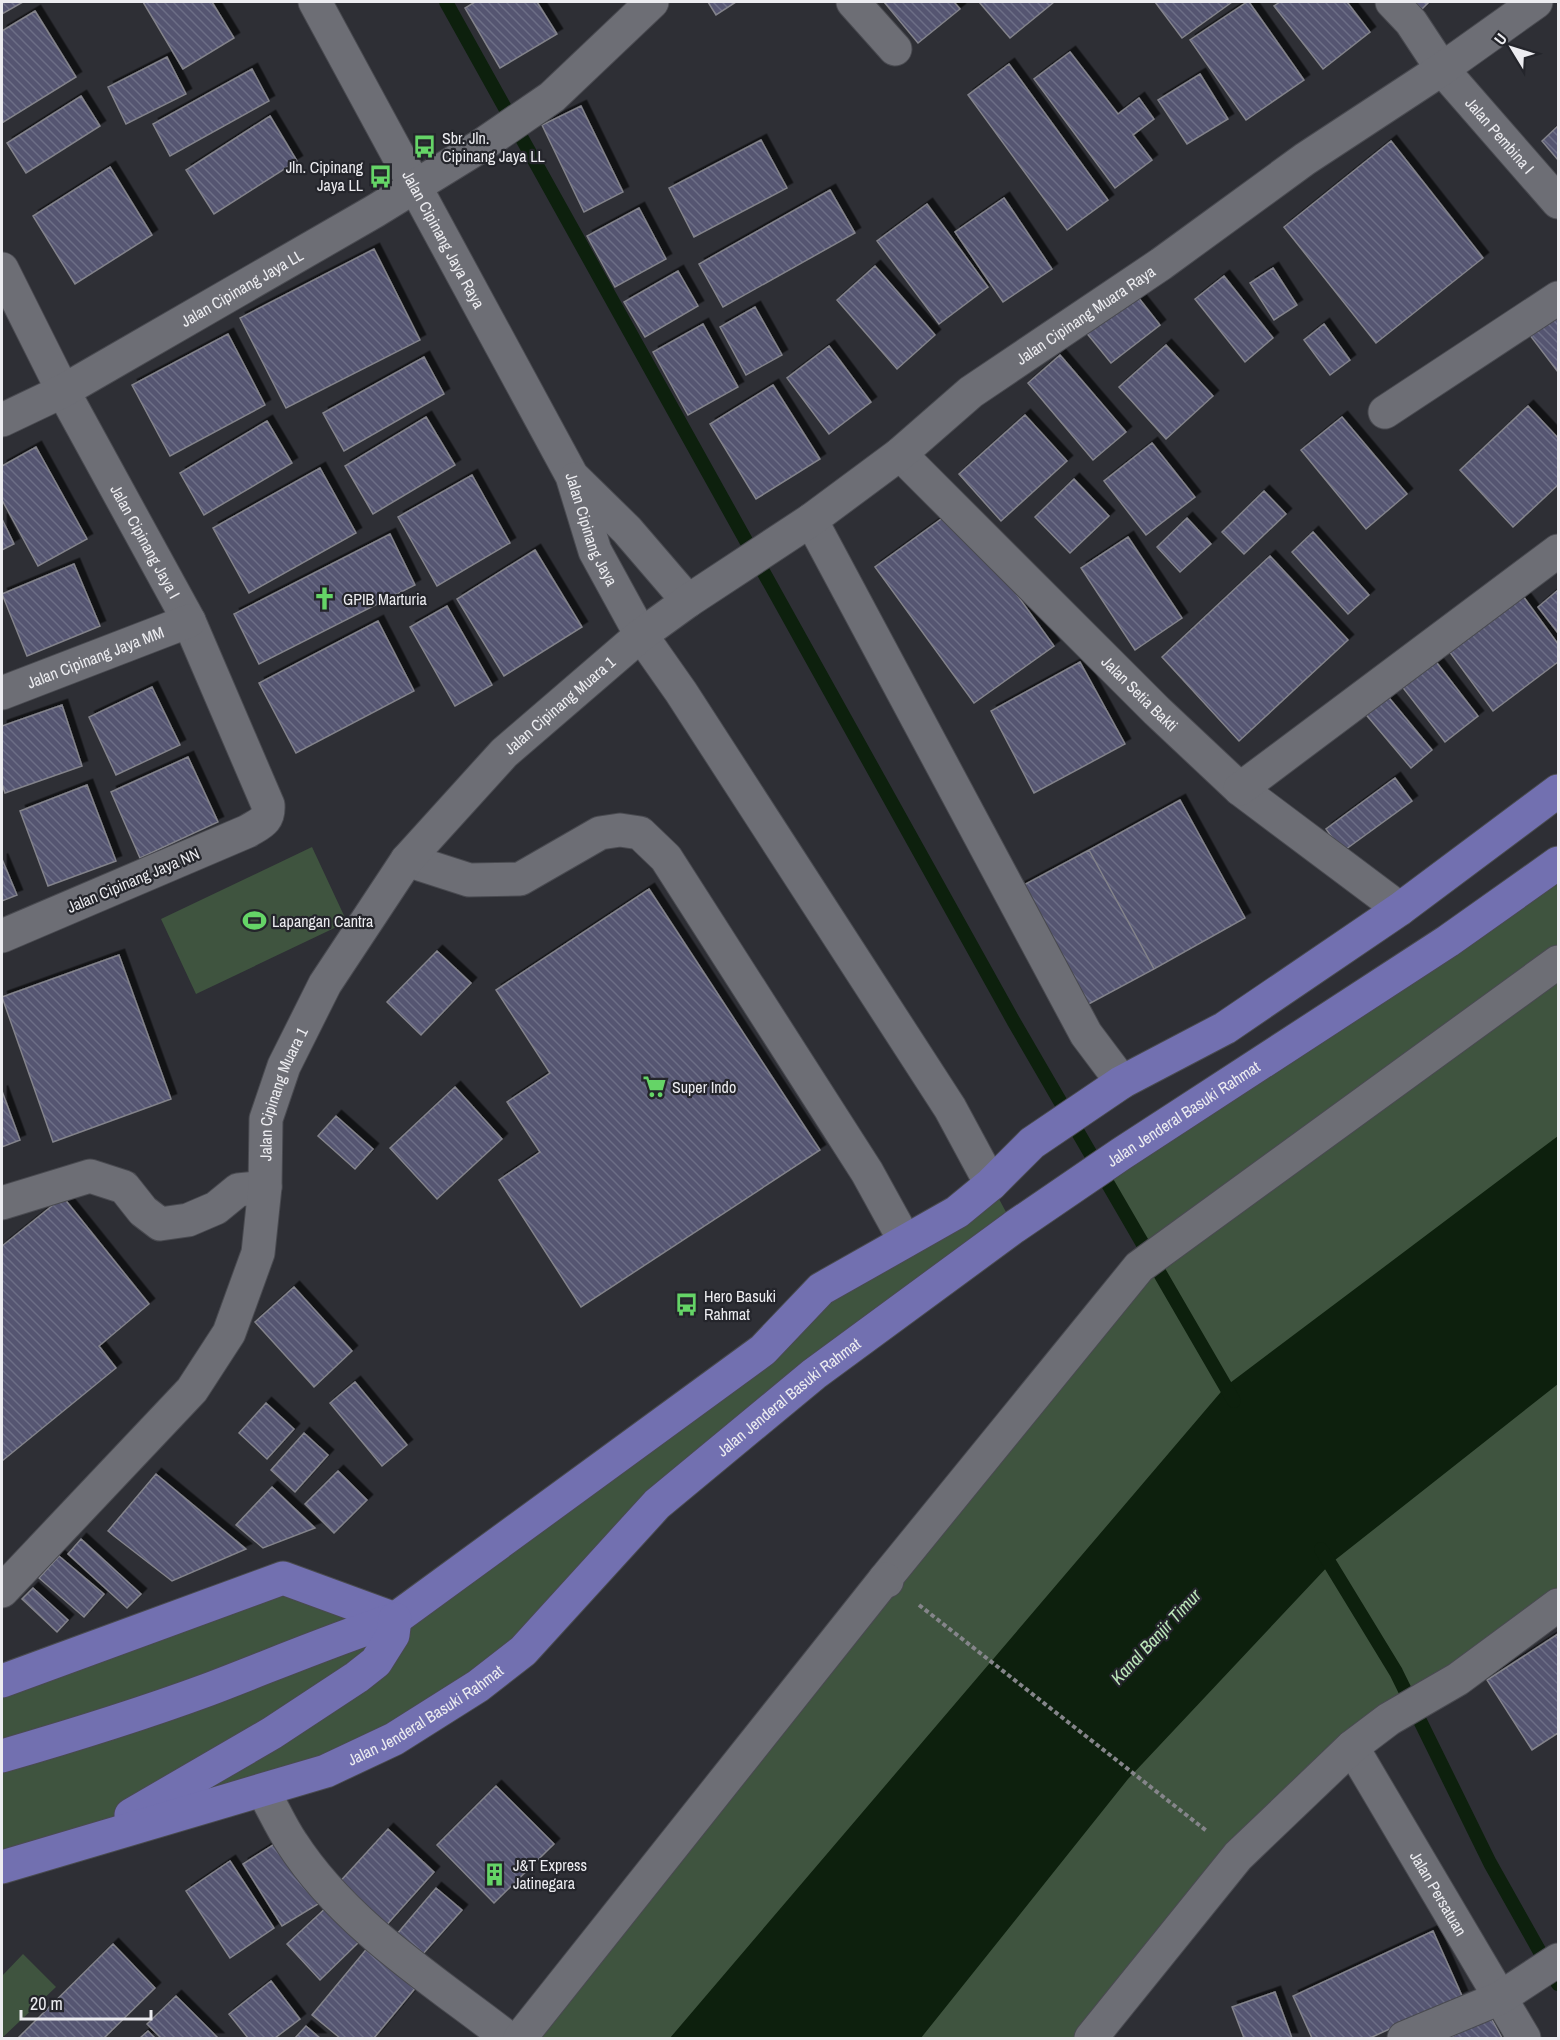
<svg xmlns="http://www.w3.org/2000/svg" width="1560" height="2040" viewBox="0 0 1560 2040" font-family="'Archivo Narrow',sans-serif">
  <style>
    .green { fill: #3f543f }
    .water { fill: #0d200d }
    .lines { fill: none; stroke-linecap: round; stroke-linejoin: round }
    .stream { stroke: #0d200d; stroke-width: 14 }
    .building { fill: url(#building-back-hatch); stroke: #83838b; stroke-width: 1.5; filter: url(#shadow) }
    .minor-casing { stroke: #494a50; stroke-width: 35 }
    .major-casing { stroke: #494a50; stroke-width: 35 }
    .path { stroke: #85858a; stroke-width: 4; stroke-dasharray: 4.5 3; stroke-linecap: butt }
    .minor { stroke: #6d6e75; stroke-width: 33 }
    .major { stroke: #7270b0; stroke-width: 33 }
    .labels { text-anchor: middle; stroke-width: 4.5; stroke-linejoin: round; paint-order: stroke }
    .street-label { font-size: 16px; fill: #ececf0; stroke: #24252b }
    .poi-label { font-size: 16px; fill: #ececf0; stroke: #24252b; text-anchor: start }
    .water-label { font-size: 18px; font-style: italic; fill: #bde8bb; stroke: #24252b }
  </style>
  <defs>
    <pattern id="building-back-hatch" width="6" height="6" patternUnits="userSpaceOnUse" patternTransform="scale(1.5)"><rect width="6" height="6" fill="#545571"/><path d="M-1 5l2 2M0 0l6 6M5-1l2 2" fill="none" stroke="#6d6e86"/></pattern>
    <filter id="shadow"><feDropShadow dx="5.5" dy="-5.5" stdDeviation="0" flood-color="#0009"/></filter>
  </defs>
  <rect width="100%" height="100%" fill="#2e2f35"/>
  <path class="green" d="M312,847l35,75 -151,72 -35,-75z
    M1558,863v95l-409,297 -49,-86z
    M1558,962v643l-169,114 -308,319h-561l619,-771z
    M991,1184l23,43 -200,147 -291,277 -129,88 -392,128v-186l281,-103 112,41z
    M23,1954l33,33 -54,51v-62z"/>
  <path class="water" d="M1558,1136v248l-228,180 -202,215 -207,259h-251l556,-652z"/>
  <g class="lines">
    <path class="stream" d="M446,2l568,1020 220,379
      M1321,1549l75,123 94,191 68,121"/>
  </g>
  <path class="building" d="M2,2h21l-21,12z
    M143,2h69l22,36 -51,31z
    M475,2h62l20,32 -57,34 -35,-60z
    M708,2h28l-20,13z
    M884,2h70l6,7 -42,34z
    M979,2h75l-44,36z
    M1155,2h77l-50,36z
    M1247,2h2l55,78 -58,40 -56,-80z
    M1280,2h67l23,30 -47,37 -49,-63z
    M1411,2h18l-9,9z
    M35,11l41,66 -74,46v-92z
    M1070,52l48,62 21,-16 15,21 -21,16 19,25 -37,28 -81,-109z
    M167,57l19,37 -60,30 -18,-37z
    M1009,64l99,136 -41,30 -99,-135z
    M252,69l17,32 -99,55 -17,-32z
    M1200,74l28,45 -41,25 -29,-44z
    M81,96l19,30 -74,47 -19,-30z
    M581,106l42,86 -39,20 -42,-87z
    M270,116l27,45 -83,53 -28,-44z
    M1558,126v34l-16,-19z
    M761,140l26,48 -93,49 -25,-49z
    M1391,141l92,117 -107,85 -92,-116z
    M110,167l42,68 -77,49 -42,-68z
    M830,190l25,43 -132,74 -24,-43z
    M1004,198l48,71 -49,33 -48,-70z
    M927,204l61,83 -49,37 -62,-83z
    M639,208l27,51 -51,28 -28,-51z
    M374,249l46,91 -134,68 -46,-90z
    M875,266l60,69 -38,34 -60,-69z
    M1273,268l24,37 -23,15 -24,-37z
    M678,271l20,35 -53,31 -21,-35z
    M1224,276l49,62 -28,24 -50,-63z
    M1134,292l26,33 -49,38 -26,-32z
    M755,307l27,48 -36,20 -26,-48z
    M1558,311v61l-29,-38z
    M703,324l35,63 -50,28 -35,-63z
    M1324,324l26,36 -20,15 -26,-35z
    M228,334l37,71 -95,51 -38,-71z
    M1166,345l47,51 -47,43 -47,-52z
    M829,346l42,56 -42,32 -42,-56z
    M1060,355l66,77 -33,28 -65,-77z
    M424,357l20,37 -100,57 -21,-38z
    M773,385l47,74 -64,40 -46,-75z
    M1528,406l30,32v47l-45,42 -53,-57z
    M1025,415l42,46 -66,60 -42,-47z
    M426,417l29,48 -82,49 -28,-48z
    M1342,417l65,77 -41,35 -65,-79z
    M267,421l25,42 -88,52 -24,-42z
    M1152,443l43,54 -49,38 -42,-54z
    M36,447l51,92 -49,27 -36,-66v-34z
    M320,468l36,65 -107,60 -36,-65z
    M472,475l38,68 -73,43 -39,-69z
    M1074,479l35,37 -39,37 -35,-36z
    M1264,491l22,23 -42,40 -22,-22z
    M955,509l99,137 -80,57 -99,-136z
    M1187,518l24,26 -31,28 -23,-25z
    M2,519l12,25 -12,6z
    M1313,532l56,63 -21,19 -56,-62z
    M390,534l25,51 -156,79 -25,-50z
    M1128,537l54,81 -47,32 -54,-82z
    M535,550l47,77 -78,49 -47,-77z
    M1270,556l78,84 -109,101 -77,-84z
    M74,564l26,62 -73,30 -25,-62z
    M1558,590v43l-20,-26z
    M1520,592l38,52v18l-65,49 -47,-64z
    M447,606l45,79 -37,21 -45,-79z
    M378,621l36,70 -118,62 -37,-70z
    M1430,654l48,62 -33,26 -48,-62z
    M1080,662l45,82 -91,49 -43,-82z
    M152,687l28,58 -64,30 -27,-58z
    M1385,693l47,57 -21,18 -48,-57z
    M62,705l20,61 -77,27 -3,-9v-58z
    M188,757l30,65 -78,36 -29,-66z
    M1395,778l17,23 -70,51 -16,-23z
    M87,785l29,76 -68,25 -28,-75z
    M1180,800l65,118 -91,51 -65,-119z
    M1089,850l65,119 -69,37 -65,-119z
    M2,859l15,36 -15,6z
    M649,889l171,261 -239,157 -82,-127 41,-28 -33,-50 43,-29 -54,-83z
    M437,951l34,32 -50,52 -34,-33z
    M119,955l52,144 -118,43 -51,-145z
    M455,1087l47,52 -65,60 -47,-51z
    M2,1091l18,49 -18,7z
    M336,1116l37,33 -18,20 -37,-33z
    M63,1197l86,107 -50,42 17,22 -114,93v-215z
    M294,1287l58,64 -38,36 -59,-65z
    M355,1382l52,63 -25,21 -52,-63z
    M266,1403l28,26 -27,30 -28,-26z
    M304,1433l24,22 -33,37 -24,-22z
    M338,1471l29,29 -33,33 -29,-29z
    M156,1474l90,75 -74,32 -58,-45 -6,-5z
    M272,1487l43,41 -52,20 -27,-23z
    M81,1539l60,55 -14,14 -59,-54z
    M59,1556l45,38 -20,23 -45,-39z
    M33,1588l35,32 -11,12 -35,-33z
    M1558,1634v99l-26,17 -45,-70z
    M496,1786l58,58 -60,59 -57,-58z
    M388,1829l46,43 -51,57 -47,-43z
    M284,1838l39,63 -41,25 -39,-62z
    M230,1861l44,67 -44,30 -44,-67z
    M436,1888l26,22 -40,45 -25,-21z
    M329,1905l33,34 -42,41 -33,-36z
    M1433,1931l29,65 -92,42h-58l-19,-42z
    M374,1940l48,40 -48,58h-34l-28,-23z
    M113,1944l42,44 -51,50h-86z
    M271,1981l29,38 -25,19h-27l-19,-24z
    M1275,1992l17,46h-48l-12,-31z
    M176,1996l42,42h-57l-14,-14z
    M1490,2016l12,22h-53z
    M306,2026l14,12h-25z
    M148,2031l7,7h-15z"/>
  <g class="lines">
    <defs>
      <g id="minor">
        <path id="s1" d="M315,2l257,474 23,75 46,84 40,57 269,416 41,76"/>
        <path d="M853,2l42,47"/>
        <path id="s2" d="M1392,2l19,20 31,47 116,133"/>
        <path id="s3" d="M2,269l61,122 126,230 79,184c1,16 -7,18 -20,26l-246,105"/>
        <path d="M1385,412l173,-114"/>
        <path id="s4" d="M2,420l61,-29 312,-180 104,-64 73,-50 100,-95"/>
        <path id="s5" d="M900,454l257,257 83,78 160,120"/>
        <path d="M575,479l52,51 61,71"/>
        <path d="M811,520l275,514 36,48"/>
        <path id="s6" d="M2,693l187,-72"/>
        <path d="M1240,789l318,-238"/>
        <path d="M407,860l62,20 51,-1 80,-46 20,-3 20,3 26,25 201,314 38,69"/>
        <path d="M2,1203l88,-27 34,11 19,24 17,13 28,-4 28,-12 22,-18 27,-3"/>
        <path d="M887,1581l-2,-2 254,-312 419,-305"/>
        <path id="s7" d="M2,1591l190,-201 37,-57 29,-80 7,-66 1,-68 18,-53 41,-82 82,-124 97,-107 137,-118 47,-34 123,-81 89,-66 71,-62 190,-128 144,-105 137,-90 94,-67"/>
        <path id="s8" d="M1352,1747l172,291"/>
        <path d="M263,1791c10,17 18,36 29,52 52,81 141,137 216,195"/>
        <path d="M520,2038l365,-459"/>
        <path d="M1091,2038l147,-182 114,-109 37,-28 69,-40 100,-74"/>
        <path d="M1404,2038l96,-40 58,-38"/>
      </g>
      <g id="major">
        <path d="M2,1681l281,-103 112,41"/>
        <path d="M2,1756c69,-20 137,-41 205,-66 63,-24 124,-50 188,-71l368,-269 58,-61 136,-77 34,-28 41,-41 90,-61 103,-54 175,-119 158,-118"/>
        <path d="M131,1815l141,-82 85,-56 19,-15 17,-27 2,-16"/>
        <path id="s9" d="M2,1867l324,-96 68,-32 84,-53 45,-35 134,-147 157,-130 200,-147 107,-73 327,-213 110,-78"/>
      </g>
    </defs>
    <use href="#minor" class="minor-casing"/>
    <use href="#major" class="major-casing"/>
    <path class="path" d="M919,1605l289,227"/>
    <use href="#minor" class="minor"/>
    <use href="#major" class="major"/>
  </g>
  <defs>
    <symbol id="bus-bare" viewBox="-9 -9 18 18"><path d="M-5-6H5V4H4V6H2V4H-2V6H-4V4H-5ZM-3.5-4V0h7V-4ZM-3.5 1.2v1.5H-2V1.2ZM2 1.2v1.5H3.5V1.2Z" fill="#65d467" stroke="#24252b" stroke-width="2.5" paint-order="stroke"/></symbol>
    <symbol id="church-bare" viewBox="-9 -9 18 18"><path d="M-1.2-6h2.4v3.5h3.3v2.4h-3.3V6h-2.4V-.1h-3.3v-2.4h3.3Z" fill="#65d467" stroke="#24252b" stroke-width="2.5" paint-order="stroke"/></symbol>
    <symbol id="stadium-bare" viewBox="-9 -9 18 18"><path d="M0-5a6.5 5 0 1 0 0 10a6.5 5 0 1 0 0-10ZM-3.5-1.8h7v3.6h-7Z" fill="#65d467" stroke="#24252b" stroke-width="2.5" paint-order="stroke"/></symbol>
    <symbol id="supermarket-bare" viewBox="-9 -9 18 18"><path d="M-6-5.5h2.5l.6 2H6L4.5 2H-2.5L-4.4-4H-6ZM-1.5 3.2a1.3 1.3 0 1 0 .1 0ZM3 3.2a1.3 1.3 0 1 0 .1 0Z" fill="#65d467" stroke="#24252b" stroke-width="2.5" paint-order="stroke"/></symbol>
    <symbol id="building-bare" viewBox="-9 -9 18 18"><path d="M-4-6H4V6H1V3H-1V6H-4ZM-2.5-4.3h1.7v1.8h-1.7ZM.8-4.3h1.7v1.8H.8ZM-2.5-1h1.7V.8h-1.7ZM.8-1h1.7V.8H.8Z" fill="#65d467" stroke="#24252b" stroke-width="2.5" paint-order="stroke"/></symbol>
  </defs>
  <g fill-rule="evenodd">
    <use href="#bus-bare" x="408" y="130" width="33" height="33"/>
    <use href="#bus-bare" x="364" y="160" width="33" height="33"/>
    <use href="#church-bare" x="308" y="582" width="33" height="33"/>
    <use href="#stadium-bare" x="238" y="904" width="33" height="33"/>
    <use href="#supermarket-bare" x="638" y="1070" width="33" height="33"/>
    <use href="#bus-bare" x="670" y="1288" width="33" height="33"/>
    <use href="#building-bare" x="478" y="1858" width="33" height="33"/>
  </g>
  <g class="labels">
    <g class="street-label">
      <text dy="6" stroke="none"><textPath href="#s2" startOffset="172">Jalan Pembina I</textPath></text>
      <text dy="6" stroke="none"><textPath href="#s1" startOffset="270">Jalan Cipinang Jaya Raya</textPath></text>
      <text dy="6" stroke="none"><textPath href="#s4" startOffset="274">Jalan Cipinang Jaya LL</textPath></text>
      <text dy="6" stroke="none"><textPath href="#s7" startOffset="1734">Jalan Cipinang Muara Raya</textPath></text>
      <text dy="6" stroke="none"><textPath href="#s1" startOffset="596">Jalan Cipinang Jaya</textPath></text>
      <text dy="6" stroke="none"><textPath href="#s3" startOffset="308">Jalan Cipinang Jaya I</textPath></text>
      <text dy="6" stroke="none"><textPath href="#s6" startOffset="100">Jalan Cipinang Jaya MM</textPath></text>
      <text dy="6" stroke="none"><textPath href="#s5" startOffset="339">Jalan Setia Bakti</textPath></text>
      <text dy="6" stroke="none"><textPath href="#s7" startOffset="1078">Jalan Cipinang Muara 1</textPath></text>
      <text transform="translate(133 880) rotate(-23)" y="6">Jalan Cipinang Jaya NN</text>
      <text dy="6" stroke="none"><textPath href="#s7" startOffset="592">Jalan Cipinang Muara 1</textPath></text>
      <text dy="6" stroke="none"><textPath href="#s9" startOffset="1424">Jalan Jenderal Basuki Rahmat</textPath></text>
      <text dy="6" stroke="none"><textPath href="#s9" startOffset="938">Jalan Jenderal Basuki Rahmat</textPath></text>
      <text dy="6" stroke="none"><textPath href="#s9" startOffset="452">Jalan Jenderal Basuki Rahmat</textPath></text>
      <text dy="6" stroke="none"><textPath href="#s8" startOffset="170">Jalan Persatuan</textPath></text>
    </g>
    <g class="poi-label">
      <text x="442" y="144">Sbr. Jln.<tspan x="442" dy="18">Cipinang Jaya LL</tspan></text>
      <text x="363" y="173" text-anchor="end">Jln. Cipinang<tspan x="363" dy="18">Jaya LL</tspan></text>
      <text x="343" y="605">GPIB Marturia</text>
      <text x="272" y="927">Lapangan Cantra</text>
      <text x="672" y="1093">Super Indo</text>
      <text x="704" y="1302">Hero Basuki<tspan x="704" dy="18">Rahmat</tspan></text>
      <text x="513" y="1871">J&amp;T Express<tspan x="513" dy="18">Jatinegara</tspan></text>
    </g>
    <g class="water-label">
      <text transform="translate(1156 1637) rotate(-47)" y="6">Kanal Banjir Timur</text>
    </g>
  </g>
  <rect width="1560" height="2040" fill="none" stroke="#ececf0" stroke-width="6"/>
  <g transform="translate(1512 48) rotate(308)" stroke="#24252b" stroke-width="4.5" paint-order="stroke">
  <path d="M0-4.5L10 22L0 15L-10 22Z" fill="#ececf0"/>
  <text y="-9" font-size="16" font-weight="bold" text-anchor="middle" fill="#ececf0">U</text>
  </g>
  <path d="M21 2010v9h130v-9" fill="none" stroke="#ececf0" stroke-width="3"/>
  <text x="30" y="2010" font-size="18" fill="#ececf0" stroke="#24252b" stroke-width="4.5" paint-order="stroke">20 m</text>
</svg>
